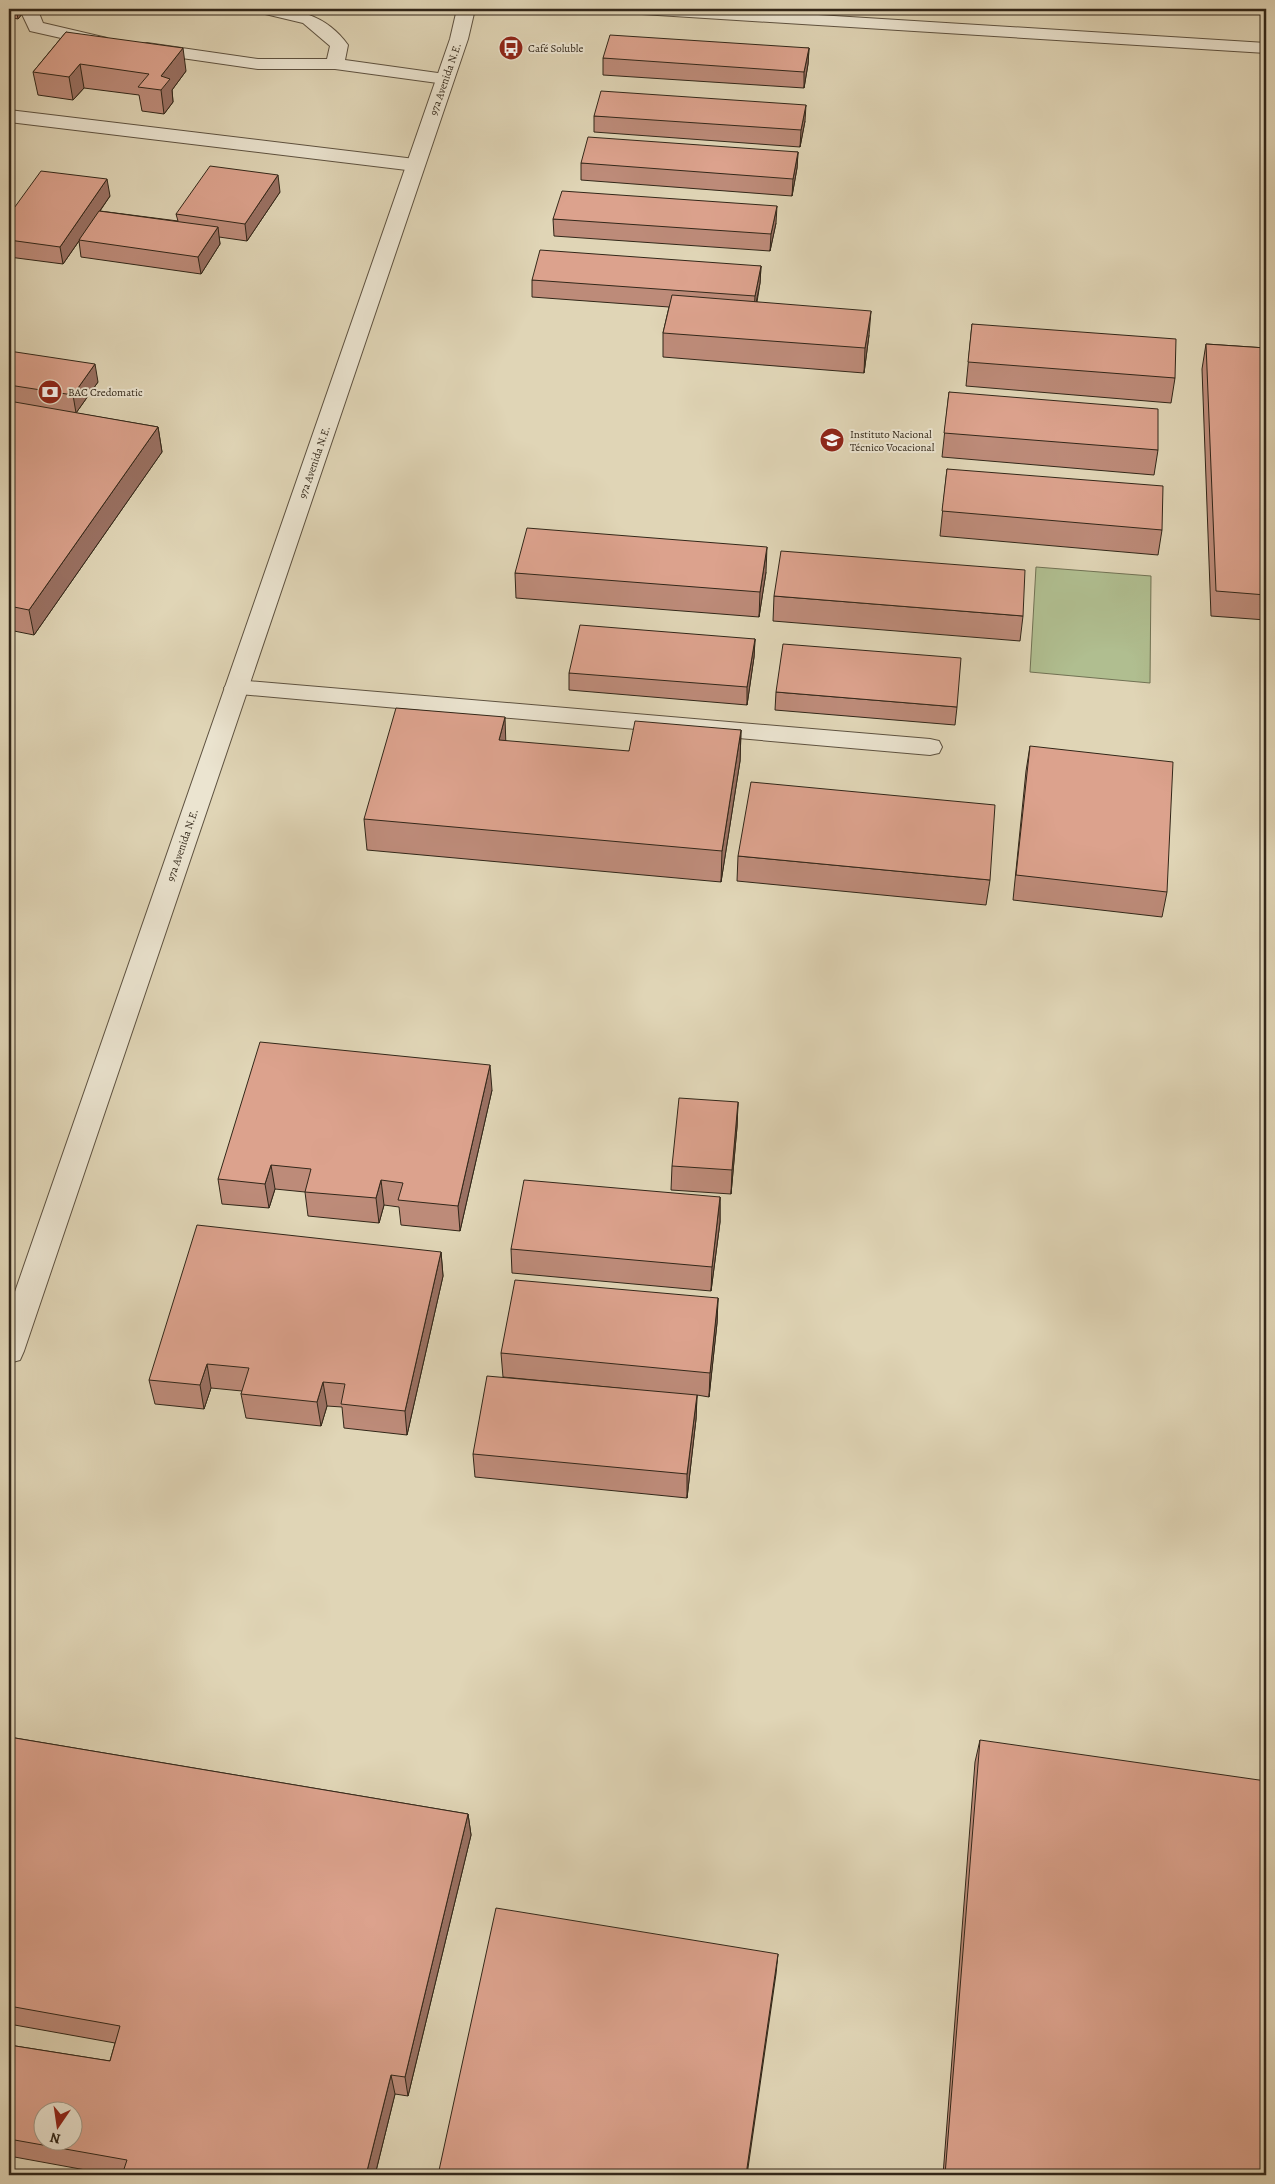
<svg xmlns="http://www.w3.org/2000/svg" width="1275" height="2184" viewBox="0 0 1275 2184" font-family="Alegreya,serif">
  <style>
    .green { fill: #b0be90; stroke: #717254 }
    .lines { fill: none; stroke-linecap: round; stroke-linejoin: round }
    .service-casing { stroke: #5e5240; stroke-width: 2 }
    .minor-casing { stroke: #5e5240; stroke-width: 2 }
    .service { fill: #ebe4d0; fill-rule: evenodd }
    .minor { fill: #ebe4d0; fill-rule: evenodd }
    .wall { fill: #bd8b79; stroke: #322719 }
    .shaded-wall { fill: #9a7163; stroke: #322719 }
    .building { fill: #dca28d; stroke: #322719; fill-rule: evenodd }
    .labels { text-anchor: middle; stroke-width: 4; stroke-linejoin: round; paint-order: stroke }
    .far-poi-label { font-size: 11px; fill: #322719; stroke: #ebe4d0; text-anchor: start }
    .far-street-label { font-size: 11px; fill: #322719; stroke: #ebe4d0 }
  </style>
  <rect width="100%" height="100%" fill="#e0d5b6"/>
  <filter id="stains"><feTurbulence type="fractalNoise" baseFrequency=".004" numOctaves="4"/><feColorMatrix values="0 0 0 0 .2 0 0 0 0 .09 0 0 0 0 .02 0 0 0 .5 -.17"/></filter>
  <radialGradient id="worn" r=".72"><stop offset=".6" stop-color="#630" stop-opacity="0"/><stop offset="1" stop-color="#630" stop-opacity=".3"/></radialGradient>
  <path class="green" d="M1036,567l115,9 -1,107 -120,-11z"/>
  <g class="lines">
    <defs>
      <path id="service" d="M23,9h20l-4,4 4,10 64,15 3,4 -3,4 -6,1 -71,-16 -9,-19z
        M258,9c36,-2 68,5 90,36l-3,15 100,14 6,1 3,4 -3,4 -6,1 -110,-15h-77l-111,-16 -6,-1 -3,-4 3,-4 6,-1 111,16h69l3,-13 -27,-23 -42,-10z
        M633,9h90l543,34v10l-624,-39 -6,-1z
        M9,110l406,49 7,2 3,4 -3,4 -7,2 -406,-49z
        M236,680l694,59 9,2 3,6 -3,6 -9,2 -702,-62 -4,-5 4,-5z"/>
      <path id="minor" d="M457,9h18l-7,30 -444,1312 -4,9 -11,3v-54l441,-1270z"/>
    </defs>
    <use href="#service" class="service-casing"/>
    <use href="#minor" class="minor-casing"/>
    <use href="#service" class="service"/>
    <use href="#minor" class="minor"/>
  </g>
  <path class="wall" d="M9,9h17l-8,10 -9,-2z
    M66,32l120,39 -14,19 1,12 -9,12 -22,-3 -3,-16 -55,-7 -11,12 -35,-5 -5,-23z
    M809,48l-1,16 -4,24 -201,-13v-17z
    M594,116l211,5 -5,26 -206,-15z
    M798,152l-1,16 -5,28 -211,-16v-17z
    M280,192l-33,49 -28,-4 1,7 -19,30 -120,-17 -2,-16 -16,23 -54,-7v-42l101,-19 -10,15 78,10 -2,-7z
    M553,219l223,4 -6,28 -216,-15z
    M761,266l-1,17 -3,19 112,33 -5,38 -201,-16v-24l6,-26 -137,-10v-17z
    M972,324l203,54 -4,25 -205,-17z
    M1206,344l60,4v272l-55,-4 -9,-247z
    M9,351l89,31 -22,31 82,14 4,25 -128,183 -25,-5z
    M949,392l209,58 -4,25 -212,-18z
    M947,469l215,61 -4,25 -218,-19z
    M766,572l-7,45 -243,-19 -1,-25z
    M774,596l249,20 -3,25 -247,-20z
    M755,639l-1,18 -7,48 -178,-15v-17z
    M776,692l181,15 -2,18 -180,-15z
    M741,730l-1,31 -19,121 -354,-32 -3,-31 265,-68z
    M1030,746l137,146 -5,25 -149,-17 13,-129z
    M738,856l252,24 -4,25 -249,-24z
    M492,1090l-32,141 -59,-6 -2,-18 -15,-2 -5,18 -71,-7 -3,-24 -30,-3 -6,19 -47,-4 -4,-25z
    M738,1102l-1,25 -6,67 -60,-4 1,-24z
    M720,1197v25l-9,69 -199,-18 -1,-24z
    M441,1252l2,24 -36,159 -63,-7 -2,-21 -15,-1 -6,20 -75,-8 -5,-24 1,-3 -31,-3 -7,21 -49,-5 -6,-24z
    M718,1298l-1,25 -8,74 -12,-2 -1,24 -9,79 -212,-21 -2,-23 155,-65 -125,-12 -2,-24z
    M9,1737l459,77 3,21 -63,261 -13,-2 -20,81h-262l-104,-19v-111l101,16 5,-18 -106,-19z
    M980,1740l286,435h-323l32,-413z"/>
  <path class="shaded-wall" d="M16,9h10l-8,10z
    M183,48l3,23 -14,19 1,12 -9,12 -3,-24v-14z
    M809,48l-1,16 -4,24v-16z
    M80,64l4,24 -11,12 -4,-23z
    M806,105l-1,16 -5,26 1,-17z
    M798,152l-1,16 -5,28 1,-17z
    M278,175l2,17 -33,49 -2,-17z
    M107,179l3,17 -47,68 -3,-17z
    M777,206l-1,17 -6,28 1,-17z
    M218,227l2,17 -19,30 -3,-17z
    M761,266l-1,17 -6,30 1,-17z
    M871,311l-2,24 -5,38 1,-25z
    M95,364l3,18 -22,31 -3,-18z
    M158,427l4,25 -128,183 -5,-25z
    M767,547l-1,25 -7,45 1,-25z
    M755,639l-1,18 -7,48v-18z
    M505,717l1,31 -7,-8z
    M741,730l-1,31 -19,121 1,-31z
    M490,1065l2,25 -32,141 -2,-25z
    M738,1102l-1,25 -6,67 1,-24z
    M271,1165l4,24 -6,19 -4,-24z
    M381,1180l3,25 -5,18 -3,-25z
    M720,1197v25l-9,69 1,-24z
    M441,1252l2,24 -36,159 -2,-24z
    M718,1298l-1,25 -8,74 1,-24z
    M207,1364l4,24 -7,21 -4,-24z
    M323,1382l4,24 -6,20 -4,-24z
    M697,1395l-1,24 -9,79v-24z
    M468,1814l3,21 -63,261 -3,-19z
    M778,1954l-2,20 -29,201h-1z
    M391,2075l4,19 -20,81h-9z"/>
  <path class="building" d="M66,32l117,16 -22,28 9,3 -9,11 -23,-3 11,-13 -69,-10 -11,13 -36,-5z
    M610,35l199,13 -5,24 -201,-14z
    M601,91l205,14 -5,25 -207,-14z
    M588,137l210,15 -5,27 -212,-16z
    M210,166l68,9 -33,49 -69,-10z
    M41,171l66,8 -47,68 -51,-7v-25z
    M562,191l215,15 -6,28 -218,-15z
    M99,211l119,16 -20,30 -119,-17z
    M540,250l221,16 -6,30 -223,-16z
    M672,295l199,16 -6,37 -202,-15z
    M972,324l204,15 -1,39 -207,-16z
    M1206,344l60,4v247l-50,-4z
    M9,351l86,13 -22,31 -64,-10z
    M949,392l209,17v41l-214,-17z
    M9,401l149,26 -129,183 -20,-4z
    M947,469l216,17 -1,44 -220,-19z
    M527,528l240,19 -7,45 -245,-19z
    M781,551l244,19 -2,46 -249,-20z
    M580,625l175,14 -8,48 -178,-14z
    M783,644l178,14 -4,49 -181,-15z
    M396,708l109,9 -6,23 130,11 6,-30 106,9 -19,121 -358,-32z
    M1030,746l143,16 -6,130 -151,-17z
    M751,782l244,23 -5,75 -252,-24z
    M260,1042l230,23 -32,141 -60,-6 5,-17 -22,-3 -5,18 -71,-6 6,-23 -40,-4 -6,19 -47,-5z
    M679,1098l59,4 -6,68 -60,-4z
    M524,1180l196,17 -8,70 -201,-18z
    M197,1225l244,27 -36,159 -64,-7 4,-20 -22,-2 -6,20 -76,-8 8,-26 -42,-4 -7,21 -51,-5z
    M515,1280l203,18 -8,75 -209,-20z
    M487,1376l210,19 -10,79 -214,-20z
    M9,1737l459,77 -63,263 -14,-2 -25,100h-244l5,-15 -118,-21v-94l101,16 10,-35 -111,-20zM42,2112h30v30h-30z
    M980,1740l286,41v394h-321z
    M496,1908l282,46 -32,221h-308z"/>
  <defs>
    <symbol id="bus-disc" viewBox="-11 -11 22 22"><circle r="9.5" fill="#8f2418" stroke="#ebe4d0"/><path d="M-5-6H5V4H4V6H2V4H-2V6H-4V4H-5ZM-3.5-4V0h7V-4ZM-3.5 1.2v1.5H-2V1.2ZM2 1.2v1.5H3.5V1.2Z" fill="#fff"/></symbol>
    <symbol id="bank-disc" viewBox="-11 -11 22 22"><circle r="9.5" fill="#8f2418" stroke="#ebe4d0"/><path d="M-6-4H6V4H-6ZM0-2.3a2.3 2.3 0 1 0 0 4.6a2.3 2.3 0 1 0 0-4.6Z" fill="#fff"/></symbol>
    <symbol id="school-disc" viewBox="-11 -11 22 22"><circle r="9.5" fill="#8f2418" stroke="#ebe4d0"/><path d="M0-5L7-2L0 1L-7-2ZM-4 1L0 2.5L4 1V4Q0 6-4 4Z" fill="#fff"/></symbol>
  </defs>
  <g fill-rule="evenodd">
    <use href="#bus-disc" x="497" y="34" width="28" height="28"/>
    <use href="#bank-disc" x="36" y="378" width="28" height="28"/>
    <use href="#school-disc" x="818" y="426" width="28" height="28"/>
  </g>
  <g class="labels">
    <g class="far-poi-label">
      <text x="528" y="52">Café Soluble</text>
      <text x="68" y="396">BAC Credomatic</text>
      <text x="850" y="438">Instituto Nacional<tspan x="850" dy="13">Técnico Vocacional</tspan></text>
    </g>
    <g class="far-street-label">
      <text transform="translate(445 79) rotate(-71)" y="4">97a Avenida N.E.</text>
      <text transform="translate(314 462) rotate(-71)" y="4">97a Avenida N.E.</text>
      <text transform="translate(182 845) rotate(-71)" y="4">97a Avenida N.E.</text>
    </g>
  </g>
  <rect width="1275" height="2184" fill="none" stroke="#e0d5b6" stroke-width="30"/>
  <rect x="10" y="10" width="1255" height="2164" fill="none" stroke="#322719" stroke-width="2.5"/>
  <rect x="15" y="15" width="1245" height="2154" fill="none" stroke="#322719"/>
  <g transform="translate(58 2126) rotate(193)"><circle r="24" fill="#ebe4d0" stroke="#a19887"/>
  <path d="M0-4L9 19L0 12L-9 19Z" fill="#8f2418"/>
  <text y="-8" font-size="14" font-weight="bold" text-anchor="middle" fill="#322719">N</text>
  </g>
  <rect width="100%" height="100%" filter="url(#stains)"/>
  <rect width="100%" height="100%" fill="url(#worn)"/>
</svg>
